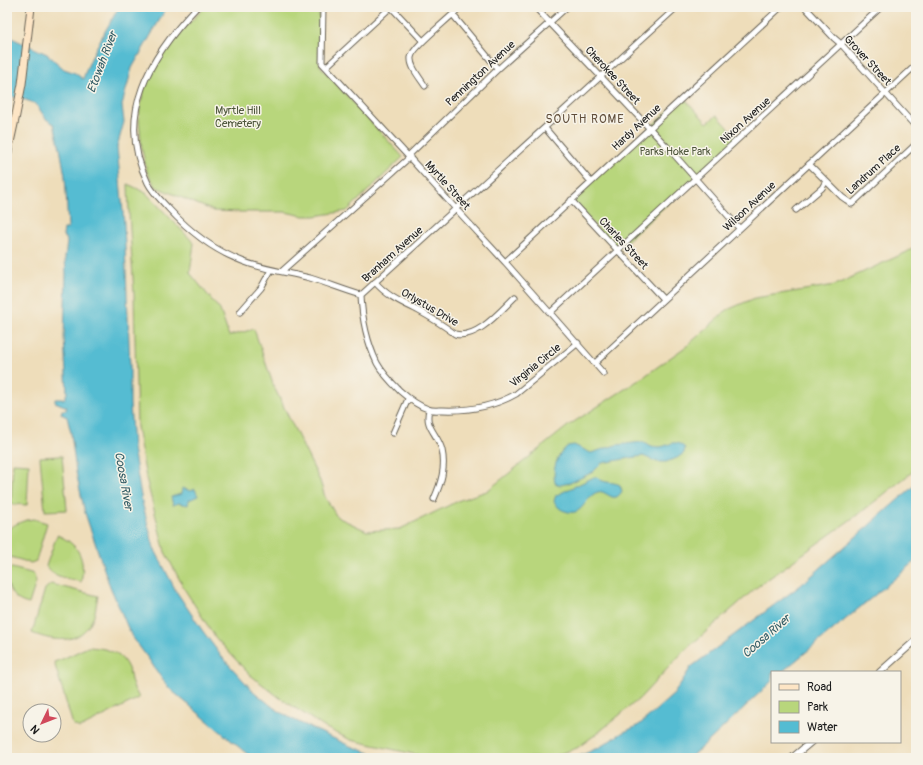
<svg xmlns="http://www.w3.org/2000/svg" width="923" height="765" viewBox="0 0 923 765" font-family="Pangolin,sans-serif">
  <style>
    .green { fill: #b8d67c; stroke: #6a794c }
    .water { fill: #54bcd2; stroke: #386c77 }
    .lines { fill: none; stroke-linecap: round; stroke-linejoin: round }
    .minor-casing { stroke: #666053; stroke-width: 7 }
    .tertiary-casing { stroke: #666053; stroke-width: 8 }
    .secondary-casing { stroke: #666053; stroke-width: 9 }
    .minor { stroke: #fff; stroke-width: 5 }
    .tertiary { stroke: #fff; stroke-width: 6 }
    .secondary { stroke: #fde5c5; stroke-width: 7 }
    .labels { text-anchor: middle; stroke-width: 3; stroke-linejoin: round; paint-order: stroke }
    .street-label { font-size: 11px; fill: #1c1c1c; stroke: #f7f3e8 }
    .park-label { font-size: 11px; fill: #4b5439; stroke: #f7f3e8 }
    .water-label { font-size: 12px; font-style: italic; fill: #325c65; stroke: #f7f3e8 }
    .neighbourhood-label { font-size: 12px; letter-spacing: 1px; fill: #604e3b; stroke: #f7f3e8 }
  </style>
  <rect width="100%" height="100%" fill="#f7f3e8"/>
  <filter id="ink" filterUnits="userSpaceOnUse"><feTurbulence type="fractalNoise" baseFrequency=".025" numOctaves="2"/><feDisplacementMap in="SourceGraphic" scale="8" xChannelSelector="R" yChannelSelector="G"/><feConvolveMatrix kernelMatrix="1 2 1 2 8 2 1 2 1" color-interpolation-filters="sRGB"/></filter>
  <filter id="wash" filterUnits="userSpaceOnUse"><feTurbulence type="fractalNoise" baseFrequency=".012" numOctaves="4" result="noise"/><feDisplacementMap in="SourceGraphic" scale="16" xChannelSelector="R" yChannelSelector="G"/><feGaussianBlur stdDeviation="0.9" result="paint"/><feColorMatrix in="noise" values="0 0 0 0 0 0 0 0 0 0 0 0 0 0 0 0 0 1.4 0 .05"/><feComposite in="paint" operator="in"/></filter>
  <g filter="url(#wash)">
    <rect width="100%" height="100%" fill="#eeddba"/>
    <path class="green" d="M205,7h114l1,59 83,91 -56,54 -32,5h-11l-19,-4h-44l-27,-1 -58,-24 -9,-15 -5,-22 -3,-30 1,-14 4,-16 7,-17 14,-25z
      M683,97l24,26 10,-8 22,24 -122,111 -46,-50z
      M128,184l18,9 48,50 -4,30 30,37 9,26 25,-7 20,58 46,94 5,16 12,20 30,14 33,-2 60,-29 27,-9 82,-66 73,-47 46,-33 39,-35 28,-12 80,-13 72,-33 9,-7v224l-52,41 -107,77 -74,65 -44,47 -40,33 -22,16 -29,10h-117l-80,-18 -27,-13 -44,-29 -31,-24 -34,-37 -30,-47 -20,-38 -19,-74 -9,-51 -3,-133 -5,-81z
      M62,456l5,54 -22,1 -5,-54z
      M13,463l16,1 -2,41 -16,-1z
      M34,519l13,4 -11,38 -5,2 -24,-7v-26c8,-6 16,-10 27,-11z
      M57,535c22,9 29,24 24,47 -10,-3 -30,-5 -35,-16z
      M8,567l23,6 3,2 2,7 -7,22c-19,-4 -24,-19 -21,-37z
      M51,584l47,12c-2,7 -2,17 -6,24 -12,25 -38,22 -60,13l13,-44z
      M88,647c18,1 34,4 41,24 2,4 1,8 3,12 1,5 5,10 7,15l-59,30 -7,-3 -19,-63c13,-4 22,-10 34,-15z"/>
    <path class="water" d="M119,7h48l-35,61 -10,37 2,17 -7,25 7,76 6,143v38l3,44 9,54 12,46 22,43 26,39 20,27 31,34 21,17 18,11 58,27 34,12h-132l-81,-68 -9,-11 -12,-18 -19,-26 -22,-51 -24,-71 -9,-41 -5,-39 -4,-16 -6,-3 1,-4h4l1,-3 -12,-5v-3h9l3,-6 -3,-56 2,-63 -1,-17 2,-15 -1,-4 -3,-2 1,-7h4v-3l-3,-50 -5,-28 -6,-24 -8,-5 -10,-15 -10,-4 -11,-2 -8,-6v-56l40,18 17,15 11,4 8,6c8,-25 23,-49 36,-72z
      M642,442c5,2 10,5 16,5 12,0 15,-10 27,1l-1,5 -7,5 -11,4h-9l-14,-6 -13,2 -28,5 -9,9 -23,11 -10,2 -5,-2c-3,-14 2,-29 13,-37l6,-1 17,8 25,-8z
      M594,477h3c6,7 15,4 23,8l2,6c-8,15 -16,-2 -24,1 -14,4 -14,26 -33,19 -5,-1 -9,-6 -11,-10l2,-6 3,-1z
      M916,484v77l-134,111h-10v9l-61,58 -22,19h-114l25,-11 22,-14 17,-8 35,-31 17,-27 110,-82z
      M182,488l9,3 4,-2 3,7 -9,4 -1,5 -9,-2 -6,2 -2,-8 10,-3z"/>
  </g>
  <g filter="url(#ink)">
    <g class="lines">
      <defs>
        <path id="minor" d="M197,7c-47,49 -83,108 -49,176 5,10 14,18 21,26 21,23 44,41 73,52 22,9 45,11 68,17 17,5 34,12 51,17
          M323,7l-1,56 86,93 48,53 49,53 99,112
          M391,7l32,34
          M535,7l135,143 69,78
          M805,7l29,31 7,6 75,83
          M453,15l45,54
          M326,67l65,-60
          M425,86c-5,-8 -15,-19 -14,-28 0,-11 40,-40 49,-51
          M545,128l46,54
          M408,156l90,-87 69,-62
          M809,164l33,33 10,7 64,-60
          M571,200l92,99
          M796,210l26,-22 4,-7
          M505,262l276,-255
          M282,271l128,-114
          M375,282c12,14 26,20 42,28 13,7 26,15 38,24 22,6 46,-24 60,-37
          M361,295l316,-288
          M361,295c1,23 6,47 16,68 6,11 15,20 23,28 8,7 18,15 28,18 4,2 11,1 15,1 26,1 50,-3 73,-16l62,-51
          M240,312l21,-24 10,-18
          M551,312l330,-305
          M595,363l321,-298
          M429,410c-5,17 9,24 13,40 4,18 -1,33 -8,49
          M393,433l15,-34"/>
        <path id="tertiary" d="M880,672l36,-32
          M792,758l19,-16"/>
        <path id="secondary" d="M7,156l9,-41 6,-31 9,-77"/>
      </defs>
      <use href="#minor" class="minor-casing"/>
      <use href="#tertiary" class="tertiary-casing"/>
      <use href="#secondary" class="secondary-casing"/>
      <use href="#minor" class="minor"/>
      <use href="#tertiary" class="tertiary"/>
      <use href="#secondary" class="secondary"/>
    </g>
  </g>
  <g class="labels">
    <g class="street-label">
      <text transform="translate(868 60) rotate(47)" y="4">Grover Street</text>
      <text transform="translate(480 73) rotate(-43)" y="4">Pennington Avenue</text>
      <text transform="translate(613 75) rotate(47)" y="4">Cherokee Street</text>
      <text transform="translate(745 120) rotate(-42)" y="4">Nixon Avenue</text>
      <text transform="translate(636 127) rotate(-43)" y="4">Hardy Avenue</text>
      <text transform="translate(873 169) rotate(-42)" y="4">Landrum Place</text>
      <text transform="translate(448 185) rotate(48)" y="4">Myrtle Street</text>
      <text transform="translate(749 206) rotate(-43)" y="4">Wilson Avenue</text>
      <text transform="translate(624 243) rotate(47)" y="4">Charles Street</text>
      <text transform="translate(392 254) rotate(-42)" y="4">Branham Avenue</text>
      <text transform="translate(430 307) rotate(30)" y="4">Orlystus Drive</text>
      <text transform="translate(535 365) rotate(-39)" y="4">Virginia Circle</text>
    </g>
    <g class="park-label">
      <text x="238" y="114">Myrtle Hill<tspan x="238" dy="13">Cemetery</tspan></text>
      <text x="675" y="155">Parks Hoke Park</text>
    </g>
    <g class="water-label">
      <text transform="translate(102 62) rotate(-69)" y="4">Etowah River</text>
      <text transform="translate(124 481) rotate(80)" y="4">Coosa River</text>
      <text transform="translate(766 636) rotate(-41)" y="4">Coosa River</text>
    </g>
    <g class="neighbourhood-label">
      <text x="585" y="123">SOUTH ROME</text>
    </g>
  </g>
  <rect width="923" height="765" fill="none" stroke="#f7f3e8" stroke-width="24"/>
  <rect x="771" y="671" width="130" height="72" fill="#f7f3e8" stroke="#9f9d96"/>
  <rect x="779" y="684" width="20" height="6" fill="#fde5c5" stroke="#9f9d96"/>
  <text x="807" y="691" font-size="12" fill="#1c1c1c">Road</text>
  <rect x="779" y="701" width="20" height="12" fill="#b8d67c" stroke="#9f9d96"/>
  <text x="807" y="711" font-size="12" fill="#1c1c1c">Park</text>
  <rect x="779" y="721" width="20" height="12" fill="#54bcd2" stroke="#9f9d96"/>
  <text x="807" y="731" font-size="12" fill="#1c1c1c">Water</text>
  <g transform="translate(42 723) rotate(227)"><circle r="19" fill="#f7f3e8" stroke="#9f9d96"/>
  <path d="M0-3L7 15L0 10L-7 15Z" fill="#d1495b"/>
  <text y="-6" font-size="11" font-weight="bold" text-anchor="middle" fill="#1c1c1c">N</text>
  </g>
</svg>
